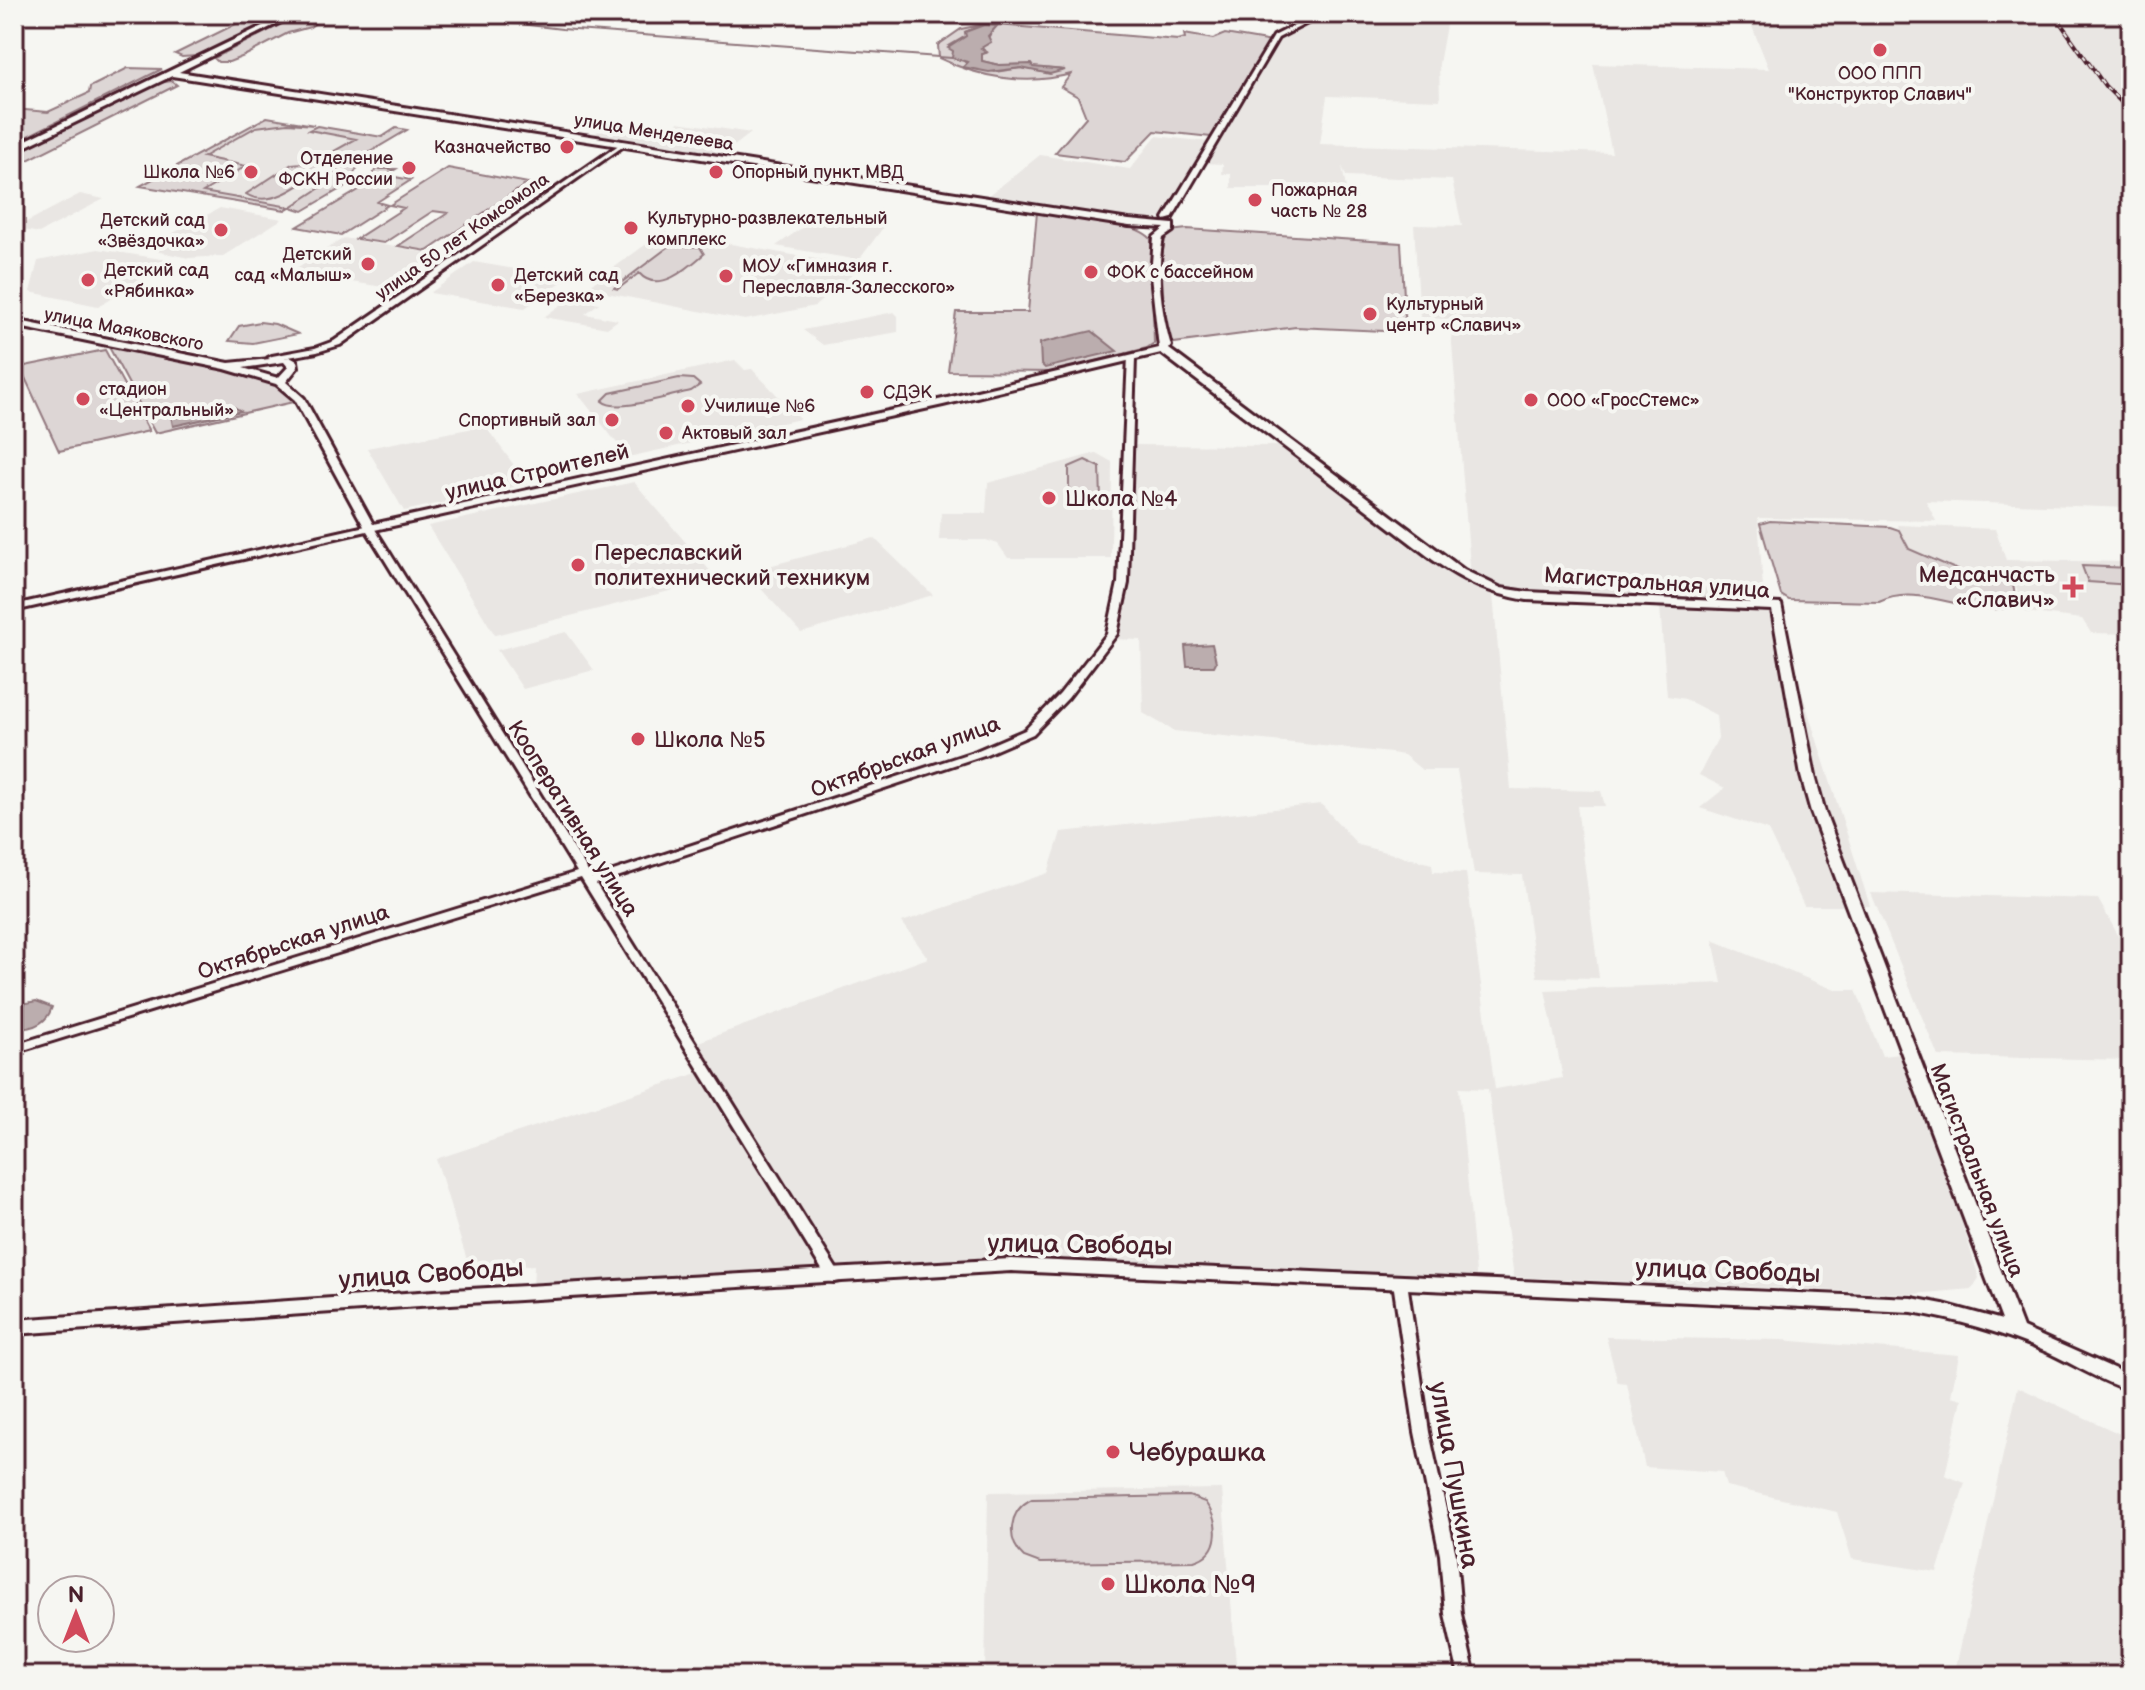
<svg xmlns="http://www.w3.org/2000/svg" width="2145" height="1690" viewBox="0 0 2145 1690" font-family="'Balsamiq Sans',sans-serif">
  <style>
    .built { fill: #e9e6e3 }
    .green { fill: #ddd6d5; stroke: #947a80; stroke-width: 2; fill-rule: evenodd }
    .water { fill: #bbadae; stroke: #8e747a; stroke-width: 2 }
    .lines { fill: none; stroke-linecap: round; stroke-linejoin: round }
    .stream { stroke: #8e747a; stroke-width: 2 }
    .minor-casing { stroke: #4a1f2b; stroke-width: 6 }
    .major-casing { stroke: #4a1f2b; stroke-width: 6 }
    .minor { fill: #f6f6f2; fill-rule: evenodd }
    .major { fill: #f6f6f2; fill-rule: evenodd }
    .rail-casing { stroke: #4a1f2b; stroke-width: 4 }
    .rail { stroke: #f6f6f2; stroke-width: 2; stroke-dasharray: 5; stroke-linecap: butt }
    .poi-dot { fill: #d1495b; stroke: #f6f6f2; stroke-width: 3 }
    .labels { text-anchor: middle; stroke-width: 8; stroke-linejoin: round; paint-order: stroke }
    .far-poi-label { font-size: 18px; fill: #4a1f2b; stroke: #f6f6f2; text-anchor: start }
    .far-street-label { font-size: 18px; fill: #4a1f2b; stroke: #f6f6f2 }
    .street-label { font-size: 22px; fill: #4a1f2b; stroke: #f6f6f2 }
    .poi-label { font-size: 22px; fill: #4a1f2b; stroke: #f6f6f2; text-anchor: start }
    .near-street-label { font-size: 26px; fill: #4a1f2b; stroke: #f6f6f2 }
    .near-poi-label { font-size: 26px; fill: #4a1f2b; stroke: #f6f6f2; text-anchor: start }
  </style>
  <rect width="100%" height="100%" fill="#f6f6f2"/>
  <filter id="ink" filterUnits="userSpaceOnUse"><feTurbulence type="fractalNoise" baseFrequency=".0125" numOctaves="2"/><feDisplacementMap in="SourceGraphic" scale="16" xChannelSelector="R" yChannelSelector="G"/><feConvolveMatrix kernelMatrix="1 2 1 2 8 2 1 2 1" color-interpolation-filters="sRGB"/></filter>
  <g filter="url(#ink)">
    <path class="built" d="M1323,14h125l-9,50 1,36 -113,-4 -7,48 292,9 -19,-89 176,5 -22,-55h384v494l-205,-7 10,20 -178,-3 6,83 -232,-8 -61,-15 -21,-259 -30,-1 -6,-93 48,1 -10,-46 -106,-4 -4,-10 4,22h-115v-14h-9l1,-10 -20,-1 73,-126z
      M267,117l115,19 -37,23 -20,25 -40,27 -145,-25z
      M678,122l73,11 -31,24 -129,-21 17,-11 54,8z
      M1156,136l53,6 -49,76 -16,3 -157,-24 53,-42 90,14z
      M80,194l24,5 -65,34 -24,-5z
      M220,208l62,11 -59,37 -34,2 -34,-7 -6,-5z
      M823,213l52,1 10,11 -26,35 -83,-14z
      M663,232l198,35 -46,39 -70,14 -154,-30 4,-3 -5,-2z
      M344,238l102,18 -51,33 -105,-17z
      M98,249l76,12 -76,45 -68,-14 8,-31z
      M474,262l93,16 -42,30 -95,-15z
      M570,298l29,5 -14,11 33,6 -11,8 -63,-11z
      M894,312l4,4v16l-75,13 -20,-15z
      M735,360l10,10 7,-1 48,50 -172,38 -50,-63z
      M485,426l43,58 -124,27 -37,-63z
      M1128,445l157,1 118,96 52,34 38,19 18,194 90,2 4,15h-28l22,172 -62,-1 -15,-102 -48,-1 -17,-104h-35l-18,-15 -13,-2 -217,-22 -31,-18 -2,-73 -32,-1 14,-56z
      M1096,453l16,9 -1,96h-103l-10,-14 -12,-4h-47l2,-27h45l2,-30z
      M634,482l83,97 -222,56 -67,-109z
      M1897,525l98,4 11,31 125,2v72l-40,-1 -9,-14 -57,-7 -13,-36 -43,-1 -60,-26z
      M874,538l59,57 -132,38 -55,-61z
      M1660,607l116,5 94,294h-66l-36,-76 -68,-22 25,-20 -26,-13 19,-37 -2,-23 -31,-16 -18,-3z
      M566,632l28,38 -71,19 -26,-39z
      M1321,804l37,41 74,19 1,8 33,1 29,216 68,-11 -18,-88 177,-7 -9,-43 122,50h21l26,66 28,-3 69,225 -7,11 -59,5 -399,-17 -26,-188 -29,-1 18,196 -466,-20 -175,11 -143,-231 235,-86 -26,-36 146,-49 13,-41z
      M1871,893l227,6 33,60v101l-193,-4z
      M707,1070l126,206 -300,14 1,-25 -70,7 2,-15 -30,-98z
      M1606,1337l175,3 178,15 -8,41 11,3 -17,76 20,8 -28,89 -85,-13 -15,-47 -111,-26 -4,-14 -77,-5 -18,-83 -9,-1z
      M2018,1387l113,52v237h-177z
      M1222,1489l15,187h-252l3,-184z"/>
    <path class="green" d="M284,14l-87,42 -15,1 -7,-3 77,-38z
      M302,14h25l-17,13 -22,6 -44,23 -15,6h-11l-4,-4z
      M985,24l193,16 7,-2 -1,-4 29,5 12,-5 47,8 -61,95 -56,-6 -30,31 -70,-9 31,-36 -8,-20 -17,-10 10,-13c-44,12 -91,4 -132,-16l-1,-13 23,-16zM984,25l12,1 -9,13 3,2 -9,7 5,5 -4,1v7l17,4 66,5 -18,2 -26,-4 -26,4 -28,-8 -18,-18 17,-10 -1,-4z
      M128,68l34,1 -148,74v-34l34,3 41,-19 1,-6z
      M172,81l5,4 -163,82v-13l144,-71z
      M267,117l47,8 -26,-2 -32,4 -53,30 43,9 -43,26 87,15 -5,3 -145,-24z
      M317,126l65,11 14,-9 11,2 -42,25 -18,30 -44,26 -12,-4 35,-23 20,-25 -19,-4 29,-16 -47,-9z
      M312,162l12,6c-20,14 -53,42 -78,26l46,-30z
      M448,168l80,15 -101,68 -29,-5 50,-33 -15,-2 -49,32 -28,-4 48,-31 -14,-3z
      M376,169h20l-8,5 2,2 21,4 -34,22 11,3 -47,30 -44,-8 70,-42z
      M1037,212c25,4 99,8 114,27l3,104 -7,5 -94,24 -105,-1 8,-59h72z
      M1187,229l214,14 5,89 -110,-5 -130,17 -6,-106 10,-7z
      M675,242l4,1 -3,3 24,1 4,7c-16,14 -46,41 -65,19l-21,16 -4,-1z
      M260,322l15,2 23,10 -45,9 -24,-2 10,-15z
      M116,346l109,22 53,15 20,18 -143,32 -46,-86z
      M105,350l44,81 -90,20 -39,-84z
      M679,378l14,1 7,6 -9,6c-21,4 -74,23 -89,10l8,-8z
      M1085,460l15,7 1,33 -16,7 -16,-7v-33z
      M1770,521l120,6 9,3 10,19 60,26h42l6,30c-44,17 -94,-25 -138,-3l-90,-2 -8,-5 -21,-71z
      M2082,566l49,2v17l-43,-3z
      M1189,1496l16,6c15,20 17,51 -11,59l-154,2 -16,-6c-19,-18 -15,-47 8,-58z"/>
    <path class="water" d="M984,25l13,1 -9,10 3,6 -10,6 6,4 -5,2v7l17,4 32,-1 2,3 32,3 -15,4 -29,-6 -32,4 -26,-5 5,-5 -16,-4 1,-7 -5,-3 18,-12 -1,-4z
      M1092,331l25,20 -72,17 -4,-4 -1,-21z
      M188,407l20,4 26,-4 7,4 -68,15 -2,-10 7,-6z
      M1212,644l4,18 -2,4h-27l-2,-20z
      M36,1001l16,6c-5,17 -20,22 -37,22l-1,-19 8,-6z"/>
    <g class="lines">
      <path class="stream" d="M438,14l124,15 390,29"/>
      <defs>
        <path id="minor" d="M1317,14h8l-47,24 -106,180 -7,2 -1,-2 110,-182z
          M623,142l3,2 -1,1 -285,200 -23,7 -45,8 -4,-2 4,-2 43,-8 19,-7z
          M1128,356h6l1,2 -7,225 -11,51 -49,64 -35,36 -49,21 -388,129 243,389 2,4 -2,4 -5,1 -5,-1 -248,-403 -567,175v-8l563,-173 -210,-341 -353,80v-6l356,-80 3,1 219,352 384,-127 49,-21 35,-36 47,-60 11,-51z
          M1400,1277l5,1 2,4 22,150 27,123 5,59 14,62h-16l-14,-62 -5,-59 -25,-123 -22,-150 2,-4z"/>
        <path id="major" d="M287,14h10l-118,58 950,148 44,4v7l-10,7c-7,35 -2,74 8,108l-2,3 295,221 37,18 26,4 254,12 34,172 10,36 198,516 108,48v15c-29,-9 -56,-26 -84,-39 -44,-19 -88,-32 -135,-40l-901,-41 -577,34 -420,29v-14l420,-29 577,-32 901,39 31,6 59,16 -191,-508 -10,-36 -29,-166 -245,-10c-39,-7 -62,-18 -94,-40l-272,-207 -218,52 -573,126 -4,-1 -71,-130 -19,-16 -51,-15 -211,-43v-6l215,43 61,-6 7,4 1,6 -12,15 18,16 69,126 570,-125 216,-51 -8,-72 3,-39 11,-9 -36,-2 -957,-150 -158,76v-6zM284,362l4,5 -10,11 -35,-10z"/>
      </defs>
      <use href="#minor" class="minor-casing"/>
      <use href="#major" class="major-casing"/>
      <use href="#minor" class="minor"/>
      <use href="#major" class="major"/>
      <defs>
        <path id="rail" d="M2054,14l51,72 26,26"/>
      </defs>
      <use href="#rail" class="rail-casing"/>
      <use href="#rail" class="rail"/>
    </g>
  </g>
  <g class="poi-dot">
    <circle cx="1880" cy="50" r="8"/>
    <circle cx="567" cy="147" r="8"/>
    <circle cx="409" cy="168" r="8"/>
    <circle cx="251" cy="172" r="8"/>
    <circle cx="716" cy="172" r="8"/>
    <circle cx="1255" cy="200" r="8"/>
    <circle cx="631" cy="228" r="8"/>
    <circle cx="221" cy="230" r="8"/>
    <circle cx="368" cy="264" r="8"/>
    <circle cx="1091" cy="272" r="8"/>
    <circle cx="726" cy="276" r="8"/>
    <circle cx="88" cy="280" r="8"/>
    <circle cx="498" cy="285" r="8"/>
    <circle cx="1370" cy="314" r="8"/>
    <circle cx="867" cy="392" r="8"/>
    <circle cx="83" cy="399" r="8"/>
    <circle cx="1531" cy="400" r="8"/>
    <circle cx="688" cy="406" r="8"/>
    <circle cx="612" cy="420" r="8"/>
    <circle cx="666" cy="433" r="8"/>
    <circle cx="1049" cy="498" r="8"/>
    <circle cx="578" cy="565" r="8"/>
    <path d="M2069 575h8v8h8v8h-8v8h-8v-8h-8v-8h8z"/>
    <circle cx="638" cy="739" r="8"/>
    <circle cx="1113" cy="1452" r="8"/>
    <circle cx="1108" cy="1584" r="8"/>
  </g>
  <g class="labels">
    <g class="far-poi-label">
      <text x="1880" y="79" text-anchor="middle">ООО ППП<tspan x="1880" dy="21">"Конструктор Славич"</tspan></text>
      <text x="551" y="153" text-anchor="end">Казначейство</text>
      <text x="393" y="164" text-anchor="end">Отделение<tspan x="393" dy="21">ФСКН России</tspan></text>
      <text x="235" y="178" text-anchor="end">Школа №6</text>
      <text x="732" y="178">Опорный пункт МВД</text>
      <text x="1271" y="196">Пожарная<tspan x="1271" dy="21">часть № 28</tspan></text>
      <text x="647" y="224">Культурно-развлекательный<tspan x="647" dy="21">комплекс</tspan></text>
      <text x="205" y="226" text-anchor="end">Детский сад<tspan x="205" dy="21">«Звёздочка»</tspan></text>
      <text x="352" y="260" text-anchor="end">Детский<tspan x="352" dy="21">сад «Малыш»</tspan></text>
      <text x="742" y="272">МОУ «Гимназия г.<tspan x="742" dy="21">Переславля-Залесского»</tspan></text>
      <text x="104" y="276">Детский сад<tspan x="104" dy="21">«Рябинка»</tspan></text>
      <text x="1107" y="278">ФОК с бассейном</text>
      <text x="514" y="281">Детский сад<tspan x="514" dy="21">«Березка»</tspan></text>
      <text x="1386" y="310">Культурный<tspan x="1386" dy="21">центр «Славич»</tspan></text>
      <text x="99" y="395">стадион<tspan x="99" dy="21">«Центральный»</tspan></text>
      <text x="883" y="398">СДЭК</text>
      <text x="1547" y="406">ООО «ГросСтемс»</text>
      <text x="704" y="412">Училище №6</text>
      <text x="596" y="426" text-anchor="end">Спортивный зал</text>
      <text x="682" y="439">Актовый зал</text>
    </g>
    <g class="far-street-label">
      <text transform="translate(654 132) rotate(9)" y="6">улица Менделеева</text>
      <text transform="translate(462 236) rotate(-35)" y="6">улица 50 лет Комсомола</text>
      <text transform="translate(124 329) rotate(11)" y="6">улица Маяковского</text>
    </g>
    <g class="street-label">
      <text transform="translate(537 471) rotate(-13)" y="8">улица Строителей</text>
      <text transform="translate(1657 582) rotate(4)" y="8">Магистральная улица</text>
      <text transform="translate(905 756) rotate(-20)" y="8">Октябрьская улица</text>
      <text transform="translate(574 818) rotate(58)" y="8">Кооперативная улица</text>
      <text transform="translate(293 941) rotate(-18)" y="8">Октябрьская улица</text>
      <text transform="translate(1978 1170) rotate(69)" y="8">Магистральная улица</text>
    </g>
    <g class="poi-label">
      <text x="1065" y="506">Школа №4</text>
      <text x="594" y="560">Переславский<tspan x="594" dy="25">политехнический техникум</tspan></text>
      <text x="2055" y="582" text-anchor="end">Медсанчасть<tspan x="2055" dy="25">«Славич»</tspan></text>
      <text x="654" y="747">Школа №5</text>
    </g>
    <g class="near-street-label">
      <text transform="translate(1080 1244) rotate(1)" y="9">улица Свободы</text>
      <text transform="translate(1728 1270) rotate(2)" y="9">улица Свободы</text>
      <text transform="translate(431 1273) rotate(-4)" y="9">улица Свободы</text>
      <text transform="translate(1455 1475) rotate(80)" y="9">улица Пушкина</text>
    </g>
    <g class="near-poi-label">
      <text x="1129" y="1461">Чебурашка</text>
      <text x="1124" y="1593">Школа №9</text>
    </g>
  </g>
  <rect width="2145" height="1690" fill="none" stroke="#f6f6f2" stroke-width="48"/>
  <rect x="24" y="24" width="2097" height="1642" fill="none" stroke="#4a1f2b" stroke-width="3" filter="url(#ink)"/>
  <g transform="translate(76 1614)"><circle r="38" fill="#f6f6f2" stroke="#b1a0a2" stroke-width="2"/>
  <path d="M0-6L14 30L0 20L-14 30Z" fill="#d1495b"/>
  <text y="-12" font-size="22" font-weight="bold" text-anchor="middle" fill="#4a1f2b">N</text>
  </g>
</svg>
